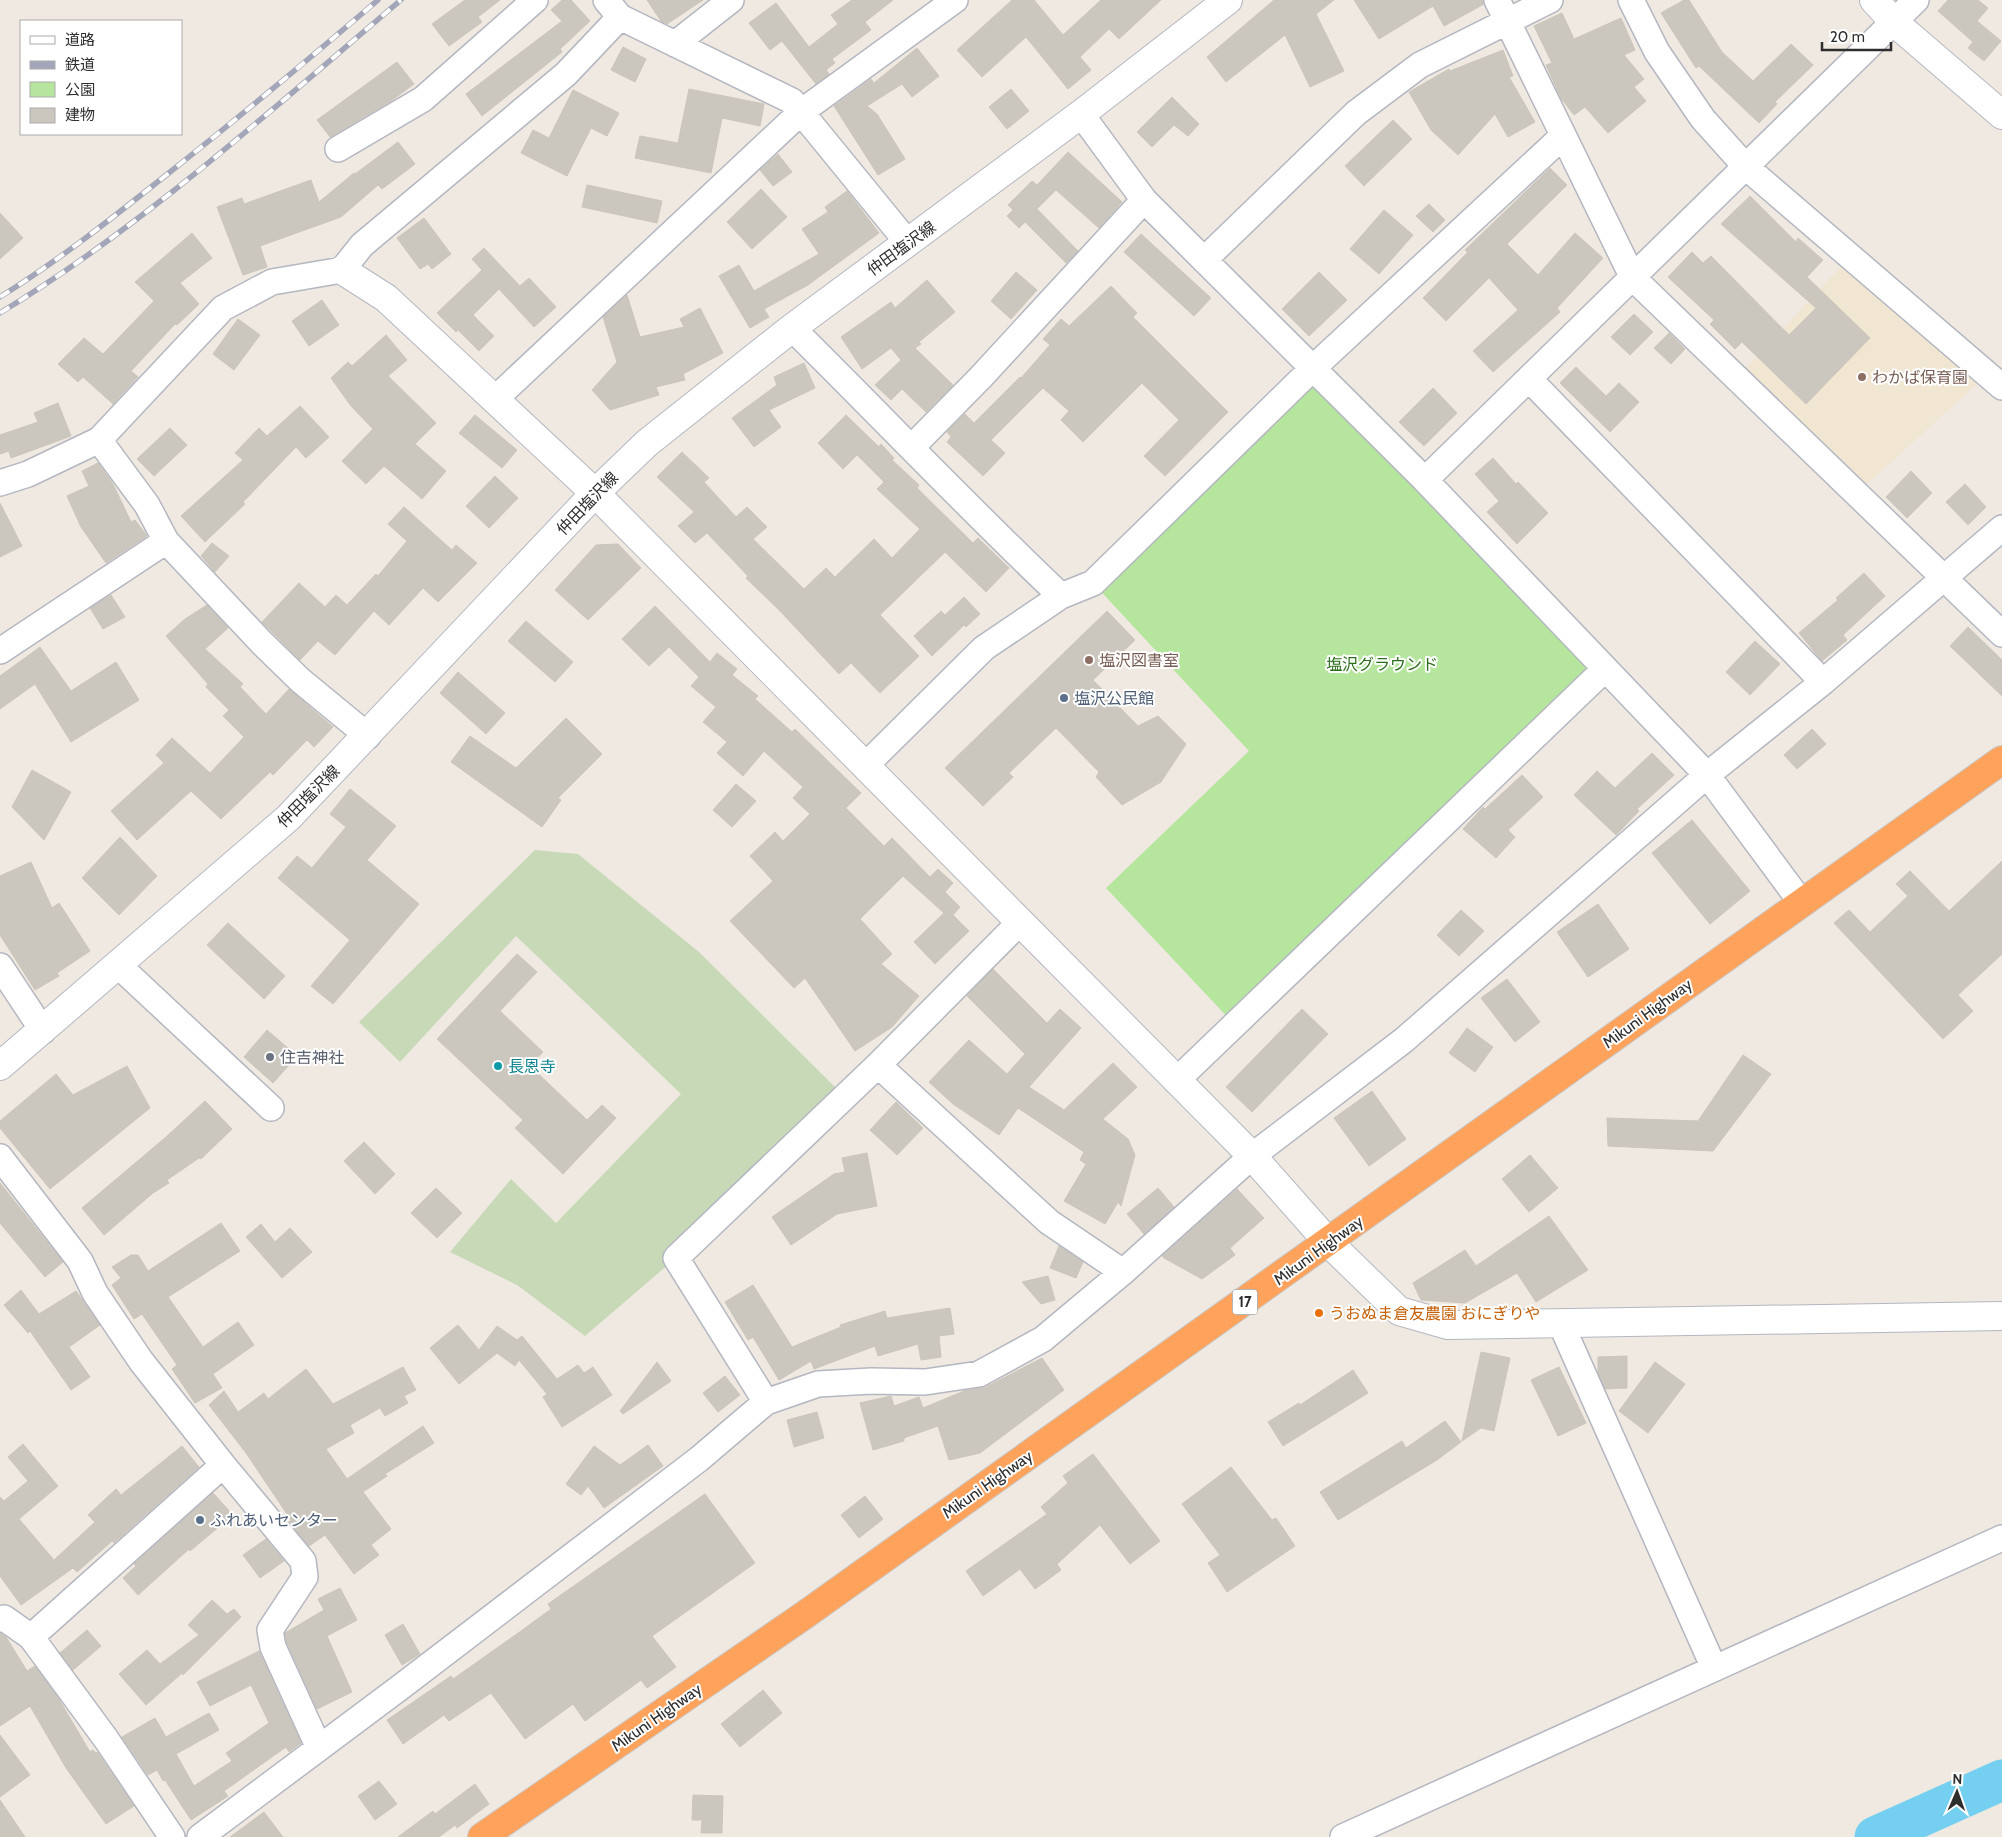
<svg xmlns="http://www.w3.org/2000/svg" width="2002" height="1837" viewBox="0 0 2002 1837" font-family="Cabin,'Noto Sans JP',sans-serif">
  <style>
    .education { fill: #f0e6d1 }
    .green { fill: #b6e59e }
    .cemetery { fill: #c8d9b8 }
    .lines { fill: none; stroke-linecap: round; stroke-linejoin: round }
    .river { stroke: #75cff0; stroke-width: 41 }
    .building { fill: #cbc7bf; stroke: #cbc5ba }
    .street-casing { stroke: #b4b7c1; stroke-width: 28 }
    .secondary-casing { stroke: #b4b7c1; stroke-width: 30 }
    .highway-casing { stroke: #c9c9c9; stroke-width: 30 }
    .street { stroke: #fff; stroke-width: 25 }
    .secondary { stroke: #fff; stroke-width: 28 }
    .highway { stroke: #ffa35c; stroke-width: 28 }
    .rail-casing { stroke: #a3a6b8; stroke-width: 5.5 }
    .rail { stroke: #fff; stroke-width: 4; stroke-dasharray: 11; stroke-linecap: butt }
    .education-dot { fill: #8d6e63; stroke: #fff; stroke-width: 2 }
    .service-dot { fill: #5c6f8a; stroke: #fff; stroke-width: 2 }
    .worship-dot { fill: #6b7280; stroke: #fff; stroke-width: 2 }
    .culture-dot { fill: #0f9aa8; stroke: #fff; stroke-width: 2 }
    .food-dot { fill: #e8710a; stroke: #fff; stroke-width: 2 }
    .labels { text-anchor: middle; stroke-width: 4; stroke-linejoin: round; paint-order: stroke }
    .shield { fill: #fff; stroke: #6d6d6d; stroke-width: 1 }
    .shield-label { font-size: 15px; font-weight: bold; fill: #2e2e2e }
    .street-label { font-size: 16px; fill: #2e2e2e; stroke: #fff }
    .education-label { font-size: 16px; fill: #785e54; stroke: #fff; text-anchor: start }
    .park-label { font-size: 16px; fill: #2c6e1b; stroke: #fff }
    .service-label { font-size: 16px; fill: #4e5e75; stroke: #fff; text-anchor: start }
    .worship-label { font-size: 16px; fill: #5b616d; stroke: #fff; text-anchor: start }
    .culture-label { font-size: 16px; fill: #0d838f; stroke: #fff; text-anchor: start }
    .food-label { font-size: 16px; fill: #c56008; stroke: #fff; text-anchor: start }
  </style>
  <rect width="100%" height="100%" fill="#efe9e1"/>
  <path class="education" d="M1850,257l137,118 -131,119 -119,-116z"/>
  <path class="green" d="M1313,368l292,301 -370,356 -129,-137 143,-137 -156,-168z"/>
  <path class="cemetery" d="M535,850l43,4 121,98 145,144 -168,162 -91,78 -68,-51 -67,-33 61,-73 45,44 125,-129 -165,-158 -116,126 -41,-40z"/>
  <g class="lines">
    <path class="river" d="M1875,1837l127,-57"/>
  </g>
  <path class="building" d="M465,0h35l-22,17 4,5 -33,24 -17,-22z
    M562,0h9l19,21 -30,28 2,3 -80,64 -16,-22 96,-73 -11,-11z
    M647,0h56l-36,24 -6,-3z
    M852,0h41l-28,22 6,8 -39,29 3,4 -9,7 3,4 -13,10 -34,-43 -12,9 -21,-27 27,-20 33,44 29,-23 -7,-9z
    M1012,0h22l29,35 38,-35h60l-42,39 -10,-10 -29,28 11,13 -23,19 -42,-52 -44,40 -25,-27z
    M1274,0h60l-18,14 28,57 -34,16 -25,-52 -59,47 -19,-25z
    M1354,0h129l1,4 -40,22 -11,-20 -54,33z
    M1684,0h5l33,52 31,29 38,-37 22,21 -38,37 2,2 -18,19 -60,-57 -3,2 -35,-55z
    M1948,0h30l10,8 -11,13 24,20 -17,20 -16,-13 5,-6 -35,-31z
    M1562,13l12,26 47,-21 14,32 -11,5 20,24 -10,8 12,14 -38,32 -23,-26 -11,8 -13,-17 -15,-33 6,-2 -18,-37z
    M623,47l23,12 -11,23 -24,-12z
    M917,48l22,28 -27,21 -10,-13 -35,22 10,8 28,45 -27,16 -44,-69 37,-27 3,4z
    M1503,50l10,26 -4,1 26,45 -27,15 -13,-23 -37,41 -27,-25 -22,-38 40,-23 1,2z
    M397,62l17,22 -23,17 -61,36 -13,-17z
    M689,89l75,15 -4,22 -38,-8 -11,55 -76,-15 5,-22 38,7z
    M1011,89l18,22 -22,18 -18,-22z
    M573,90l46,23 -12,23 -16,-8 -24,48 -46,-23 12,-23 16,8z
    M1172,97l27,27 -11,12 -14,-11 -22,22 -15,-15z
    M1393,120l19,19 -48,47 -19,-20z
    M398,142l17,22 -33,25 -4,-4 -37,32 -81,29 7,21 -24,8 -26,-68 25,-9 2,6 67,-24 8,22 35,-29 1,1z
    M1068,152l54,50 -23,26 -43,-38 -19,19 41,42 -12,12 -41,-41 -6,6 -12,-12 6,-6 -5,-5 24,-24 5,4z
    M778,154l14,18 -19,14 -13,-16z
    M1550,168l17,17 -60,59 31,31 37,-42 28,25 -46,50 3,4 -67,60 -20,-21 45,-41 -29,-32 -43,43 -23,-23 45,-46 -3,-2z
    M587,185l75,16 -5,22 -75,-16z
    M761,189l26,28 -35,32 -25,-27z
    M847,191l32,42 -71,52 -44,24 5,8 -19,11 -31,-52 20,-11 15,26 65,-37 -17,-25 26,-17 -3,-5z
    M1750,196l46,46 2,-4 25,22 -16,17 63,61 -64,66 -64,-62 -7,7 -25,-25 4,-4 -46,-43 24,-25 11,11 8,-7 78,79 27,-27 -95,-84z
    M1429,204l16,16 -12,12 -17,-16z
    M1384,210l29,25 -34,39 -29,-25z
    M0,213l23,25 -23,21z
    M424,218l27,36 -19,15 -4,-5 -8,5 -23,-31z
    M192,233l20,25 -32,25 19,21 -22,21 -2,-1 -44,47 7,6 -25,27 -30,-27 -5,5 -20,-18 26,-26 19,16 51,-53 -19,-19z
    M1141,234l70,64 -17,18 -70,-64z
    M484,248l36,38 9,-8 27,29 -22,20 -35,-38 -26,26 21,21 -15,15 -21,-21 -2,2 -19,-19 45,-43 -10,-11z
    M1016,272l21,18 -26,29 -20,-18z
    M1319,272l28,28 -38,36 -27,-27z
    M927,280l28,32 -36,30 2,2 -6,4 38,37 -27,27 -24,-23 -11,11 -16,-15 26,-25 -10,-12 -29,21 -21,-32 50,-35 4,6z
    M1111,286l26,27 -4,4 95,95 -63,64 -21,-20 35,-36 -37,-37 -59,59 -22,-22 8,-9 -26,-23 -52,52 14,13 -22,23 -36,-34 4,-5 -4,-5 18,-18 9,9 46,-46 1,1 29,-33 -7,-6 18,-20 8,7z
    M627,295l13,42 44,-10 -4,-8 20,-11 23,45 -40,21 2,6 -29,7 3,8 -49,15 -18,-20 25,-28 -14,-45z
    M322,300l17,25 -30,21 -17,-25z
    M1634,314l19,18 -23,23 -19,-18z
    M238,319l22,16 -26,35 -21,-16z
    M1669,333l16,16 -14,15 -17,-16z
    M386,335l21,25 -19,16 48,47 -21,21 31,27 -24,28 -38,-33 -18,18 -24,-23 31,-32 -22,-23 -20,-28 17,-16 4,4z
    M804,363l11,25 -46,22 12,17 -27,20 -22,-29 45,-33 -3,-8z
    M1576,367l30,29 13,-13 20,19 -29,30 -50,-49z
    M1433,388l24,25 -33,33 -25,-24z
    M58,403l13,33 -60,22 -2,-7 -9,3v-19l38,-13 -4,-9z
    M300,406l29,31 -23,21 -10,-11 -53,55 2,2 -40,38 -24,-26 62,-56 -8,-7 24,-25 8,8z
    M475,415l42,35 -15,18 -43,-35z
    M846,415l33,32 2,-3 13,14 -2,2 27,25 -2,3 56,55 5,-5 31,30 -23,24 -41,-40 -65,63 39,41 -39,37 -29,-30 -12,11 -58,-62 -35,-34 2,-2 -41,-43 -12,10 -17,-17 16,-14 -37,-35 25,-25 27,26 -5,4 32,35 11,-10 20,20 -14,12 51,50 22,-21 9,9 39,-38 18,19 28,-29 -43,-40 7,-7 -27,-27 -14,14 -25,-26z
    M170,428l17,17 -33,31 -17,-17z
    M1493,458l23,26 2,-2 30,31 -31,31 -30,-32 12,-11 -24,-27z
    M98,463l15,21 18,38 4,-2 12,16 -41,27 -25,-36 -14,-31 22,-10 -7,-15z
    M1911,471l21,22 -25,25 -21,-21z
    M495,476l23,22 -29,30 -23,-22z
    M1965,484l21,23 -18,18 -22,-23z
    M0,503l22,43 -22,11z
    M404,507l48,43 4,-5 21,18 -39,39 -15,-14 -34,37 -15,-14 -39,44 -17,-14 -18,19 -38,-38 37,-39 26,24 11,-12 11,10 29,-31 2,2 29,-35 -19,-17z
    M212,543l17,13 -14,16 -14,-16z
    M618,544l23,24 -53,52 -33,-30 41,-45z
    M1864,573l21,23 -42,39 4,5 -25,21 -23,-28 39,-33 -2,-2z
    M111,595l14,22 -22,12 -13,-21z
    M964,597l16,17 -14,13 -2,-2 -32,31 -18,-20 27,-25 4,4z
    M207,605l21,23 -23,21 38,35 -3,3 26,27 23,-25 44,38 -19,20 -7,-7 -34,35 -3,-3 -49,47 -30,-28 -54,49 -26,-29 53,-48 -8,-8 16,-17 38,35 34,-36 -21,-21 6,-6 -23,-23 2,-3 -42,-48 19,-17z
    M655,606l55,56 7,-9 20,16 -5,6 26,21 -3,3 37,33 3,-3 66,64 -15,15 38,38 8,-8 38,39 8,-8 15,14 -8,9 15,15 -7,8 16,16 -34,33 -21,-22 30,-29 -41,-37 -43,43 32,35 -11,10 38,32 -27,31 -37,24 -50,-73 -11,10 -64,-67 43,-40 -23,-25 25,-24 8,9 27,-27 -17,-16 10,-11 -39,-36 -21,25 -26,-23 10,-11 -24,-20 13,-15 -25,-21 8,-9 -30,-30 -20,19 -27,-27z
    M1107,611l28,29 -42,40 45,46 20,-10 28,28 -25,38 -39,23 -26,-28 3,-5 -43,-44 -47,45 4,4 -30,29 -38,-38z
    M526,621l47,41 -18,20 -47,-41z
    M1968,627l34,33v36l-52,-50z
    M1755,641l25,23 -30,31 -24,-23z
    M40,647l31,44 45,-29 23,38 -68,42 -36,-58 -35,25v-33z
    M458,672l47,41 -19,21 -46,-41z
    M566,718l36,36 -44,44 3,2 -19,27 -91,-65 19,-26 46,32z
    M1812,729l14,15 -29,25 -13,-14z
    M1652,753l22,22 -37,34 2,2 -23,24 -42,-40 23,-24 18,17z
    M32,770l39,22 -27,48 -32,-33z
    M1522,775l21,22 -35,33 7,7 -19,21 -33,-29 20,-22 2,2z
    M736,784l20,17 -24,26 -19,-17z
    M350,789l46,37 -29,34 52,44 -86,100 -22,-18 39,-46 -72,-62 19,-22 15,12 34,-41 -16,-13z
    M1692,820l58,71 -40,33 -58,-71z
    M120,837l37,39 -38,39 -37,-37z
    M2002,861v93l-44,41 15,16 -30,28 -109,-116 15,-13 21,22 38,-36 -12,-12 14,-13 39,40z
    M31,862l21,46 7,-5 31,48 -33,22 2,3 -24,14 -35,-55v-59z
    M1598,904l31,45 -41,28 -31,-45z
    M1461,910l23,21 -25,25 -22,-21z
    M228,923l57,53 -21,23 -57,-54z
    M517,954l20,18 -37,39 43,41 -13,14 57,54 15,-15 14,13 -53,56 -48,-46 8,-8 -86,-81z
    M993,969l54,54 13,-14 21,19 -52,59 35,23 49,-47 24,24 -34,32 25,20 7,16 -14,51 -3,-4 -13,22 -41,-23 22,-37 -6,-4 4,-8 -66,-44 -19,27 -46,-31 -24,-22 40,-42 38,34 18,-20 -58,-58z
    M1507,979l33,43 -25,20 -34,-44z
    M1302,1009l26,25 -76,78 -26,-25z
    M1467,1028l26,19 -18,25 -26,-19z
    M267,1030l30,26 -24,27 -29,-26z
    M1743,1055l28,19 -58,77 -105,-5 -1,-28 91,3z
    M127,1066l23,42 -100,81 -50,-61v-7l56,-47 17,21z
    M1372,1091l34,48 -37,27 -35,-48z
    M205,1101l27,28 -31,30 -2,-1 -32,22 2,3 -16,10 -49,42 -22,-27 84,-71z
    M896,1102l27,26 -26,27 -27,-25z
    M364,1142l31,32 -20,20 -31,-33z
    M867,1153l10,53 -40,8 -46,31 -19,-28 62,-43 11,-2 -3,-14z
    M1530,1155l28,33 -29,24 -27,-33z
    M0,1183l63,79 -18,15 -45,-54z
    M436,1188l26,25 -25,25 -26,-25z
    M1158,1188l16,19 -30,27 -17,-20z
    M1237,1189l27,29 -34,30 5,7 -33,24 -38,-21 -2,-2z
    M1549,1216l39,54 -52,32 -19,-29 -52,30 -44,-3 -8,-17 52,-33 11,16z
    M221,1223l19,28 -72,46 35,50 35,-25 16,23 -41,29 9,14 -27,15 -23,-34 5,-4 -35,-51 -8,5 -22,-34 9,-7 -9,-11 19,-12h7l10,16z
    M261,1224l14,18 15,-14 22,24 -30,26 -36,-41z
    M1059,1246l24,16 -7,16 -26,-10z
    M1048,1276l7,24 -14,4 -19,-22z
    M753,1285l39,62 49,-20 -1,-2 45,-14 2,7 63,-10 4,26 -15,2 2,21 -20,3 -3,-16 -40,12 -3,-10 -61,23 -3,-8 -32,19 -26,-43 -5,3 -23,-38z
    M21,1290l18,24 37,-23 24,34 -31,22 21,30 -19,13 -41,-59 -2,2 -24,-28z
    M458,1325l21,25 18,-24 20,14 5,-4 35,43 21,-14 6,8 9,-6 19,28 -50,32 -19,-30 4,-3 -28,-34 -4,6 -18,-13 -38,31 -29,-36z
    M1481,1352l29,6 -16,73 -13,-3 -19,13z
    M1627,1356v32l-22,1 -7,-17v-15z
    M1042,1358l22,32 -84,63 -31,7 -11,-34 -34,12v3l-31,9 -13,-47 31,-7 3,10 25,-9 4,11 41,-17 22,-4z
    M657,1362l14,19 -48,33 -3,-3z
    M1655,1362l30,22 -37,49 -29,-22z
    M403,1367l13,23 -12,6 4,7 -23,13 -5,-8 -30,17 4,8 -28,16 21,30 76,-53 11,17 -49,31 2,2 -24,16 28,37 -20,16 8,10 -25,19 -29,-39 -16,11 -20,-24 2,-2 -45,-67 -37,-48 15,-14 14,21 26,-19 4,6 38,-30 27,35z
    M1559,1367l27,56 -28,13 -27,-56z
    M1353,1370l15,23 -85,53 -15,-24 31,-19 1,2z
    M725,1376l15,19 -22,17 -15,-19z
    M817,1412l7,26 -30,9 -7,-27z
    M1445,1421l16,21 -24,18 -99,60 -18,-28 82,-51 4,7z
    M23,1444l35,42 -39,33 35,41 41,-38 -7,-7 28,-26 5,6 61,-49 17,21 -85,76 -2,-2 -35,31 -4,-4 -52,37 -21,-29v-79l4,4 24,-20 -20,-24z
    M648,1445l15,21 -59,42 -16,-22 -7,9 -15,-11 28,-38 26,19z
    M1093,1454l67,87 -30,23 -30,-39 -43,39 4,6 -26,19 -15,-20 -37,27 -17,-25 81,-57 -6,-7 27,-24 -5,-7z
    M1231,1467l41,53 4,-2 19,28 -68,46 -19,-29 12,-8 -38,-51z
    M213,1493l20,22 -43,36 -1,-2 -51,46 -15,-17 13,-12 -2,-2z
    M705,1494l50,69 -103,73 24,31 -29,21 -6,-8 -56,41 -12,-17 -48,35 -34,-46 -42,28 -5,-6 -41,29 -16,-24 64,-44 2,3 68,-48 30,-22 -3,-5z
    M865,1496l18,23 -24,19 -18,-23z
    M266,1539l18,22 -24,17 -17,-23z
    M340,1588l17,32 -30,16 25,56 -35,17 -30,-66 -2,-10 39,-23 -6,-11z
    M212,1600l15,14 7,-5 7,8 -58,58 -1,-2 -36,32 -27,-31 28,-24 13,14 39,-29 -11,-10z
    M403,1624l17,30 -18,11 -17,-30z
    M87,1630l14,16 -28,24 -13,-17z
    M0,1633l6,4 21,34 8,-5 22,30 33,56 3,-2 3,3 1,-1 37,54 -28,18 -40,-56 -36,-62 -30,20z
    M259,1651l42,92 -12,9 -3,-5 -62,44 4,5 -37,24 -26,-40 -2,1 -6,-11 -9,5 -26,-38 33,-19 11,19 43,-24 10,17 -43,24 18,32 38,-25 -6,-8 43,-30 -18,-38 -41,21 -13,-24z
    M763,1690l19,23 -42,34 -19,-23z
    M0,1735l30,40 -30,22z
    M379,1781l18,23 -22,16 -17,-24z
    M475,1784l14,20 -32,24 -2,-3 -16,12h-41l35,-26 2,3z
    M693,1795l30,1 -1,37h-21l1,-13h-10z
    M0,1800l25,37h-25z
    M264,1812l19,25h-53z"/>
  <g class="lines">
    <defs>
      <path id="street" d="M606,0l14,17 172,84 116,142
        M1497,0l136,278 369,356
        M1631,0l26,52 46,67 43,48 256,220
        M675,44l56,-44
        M1081,114l63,86 281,280 282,295 94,127
        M338,149l85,-50 112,-99
        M1204,260l152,-147 64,-48 130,-65
        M792,328c90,89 177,181 269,268l-77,52 -119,118
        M1529,379l294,303
        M495,399l306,-287 154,-112
        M99,440l48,65 19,36 95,101 39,38 68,56
        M912,447l69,-70 163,-177
        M1425,480l491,-480
        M0,483l28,-9 71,-34 124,-132 49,-26 70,-12 20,-25 204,-171 54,-57
        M1061,596l32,-13 220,-215 250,-232
        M0,651l166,-110
        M0,966l43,65
        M119,966l152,142
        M878,1065l171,157 74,50
        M1176,1081l429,-412
        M0,1157l80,104 15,32 46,68 82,104 80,96 2,16 -35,53 3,17 46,101
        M1561,1324l153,344
        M766,1402l-90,-144 202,-193 142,-143
        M0,1619l4,-1 27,19 75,102 66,98
        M31,1637l192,-172
        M200,1837l202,-151 297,-227 67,-57 52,-18 53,-3 54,1 54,-8 64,-35 80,-67 129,-116 152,-116 303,-265 116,-93 179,-154
        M1343,1837l659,-299"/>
      <path id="secondary" d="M1874,0l21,23 107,92
        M342,270l44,28 209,195 657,663 76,86 71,69 49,14 554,-9
        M0,1066l288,-248 307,-325 52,-50 145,-115 289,-214 147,-114"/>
      <path id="highway" d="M482,1837l324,-223 1196,-854"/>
    </defs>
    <use href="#street" class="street-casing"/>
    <use href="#secondary" class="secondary-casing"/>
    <use href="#highway" class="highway-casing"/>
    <use href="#street" class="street"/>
    <use href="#secondary" class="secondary"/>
    <use href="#highway" class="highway"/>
    <defs>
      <path id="rail" d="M0,297c58,-36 111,-78 165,-121 72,-57 143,-116 213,-176
        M0,313c145,-88 272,-204 401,-313"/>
    </defs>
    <use href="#rail" class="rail-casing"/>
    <use href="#rail" class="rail"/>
  </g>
  <g class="education-dot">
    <circle cx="1862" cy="377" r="5"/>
    <circle cx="1089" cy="660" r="5"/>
  </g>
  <g class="service-dot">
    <circle cx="1064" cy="698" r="5"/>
    <circle cx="200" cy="1520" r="5"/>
  </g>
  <circle class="worship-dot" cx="270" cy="1057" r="5"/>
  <circle class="culture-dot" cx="498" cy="1066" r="5"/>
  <circle class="food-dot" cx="1319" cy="1313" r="5"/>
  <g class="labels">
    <rect class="shield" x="1232.5" y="1289.5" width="25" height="25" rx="4"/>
    <g class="shield-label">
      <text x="1245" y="1307">17</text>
    </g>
    <g class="street-label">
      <text transform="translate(901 248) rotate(-36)" y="6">仲田塩沢線</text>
      <text transform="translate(587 503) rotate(-46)" y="6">仲田塩沢線</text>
      <text transform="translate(308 796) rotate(-45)" y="6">仲田塩沢線</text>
      <text transform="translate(1647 1013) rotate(-36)" y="6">Mikuni Highway</text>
      <text transform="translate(1318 1250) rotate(-36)" y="6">Mikuni Highway</text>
      <text transform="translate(987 1484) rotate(-35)" y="6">Mikuni Highway</text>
      <text transform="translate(656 1717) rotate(-35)" y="6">Mikuni Highway</text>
    </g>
    <g class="education-label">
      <text x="1872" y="383">わかば保育園</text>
      <text x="1099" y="666">塩沢図書室</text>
    </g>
    <g class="park-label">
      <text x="1382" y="670">塩沢グラウンド</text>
    </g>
    <g class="service-label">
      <text x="1074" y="704">塩沢公民館</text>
      <text x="210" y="1526">ふれあいセンター</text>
    </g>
    <g class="worship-label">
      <text x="280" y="1063">住吉神社</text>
    </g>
    <g class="culture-label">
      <text x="508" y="1072">長恩寺</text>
    </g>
    <g class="food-label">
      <text x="1329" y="1319">うおぬま倉友農園 おにぎりや</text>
    </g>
  </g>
  <rect x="20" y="20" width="162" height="115" fill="#ffffff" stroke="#ababab"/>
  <rect x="30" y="36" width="25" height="8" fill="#ffffff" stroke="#ababab"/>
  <text x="65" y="45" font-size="15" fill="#2e2e2e">道路</text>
  <rect x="30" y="61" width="25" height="8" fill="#a3a6b8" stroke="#ababab"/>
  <text x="65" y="70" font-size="15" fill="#2e2e2e">鉄道</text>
  <rect x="30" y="82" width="25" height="15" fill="#b6e59e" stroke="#ababab"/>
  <text x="65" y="95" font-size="15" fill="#2e2e2e">公園</text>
  <rect x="30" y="108" width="25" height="15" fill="#cbc7bf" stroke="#ababab"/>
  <text x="65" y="120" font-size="15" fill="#2e2e2e">建物</text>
  <g transform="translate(1957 1792) rotate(2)" stroke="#ffffff" stroke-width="4" paint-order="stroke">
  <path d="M0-4L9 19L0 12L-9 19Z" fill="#2e2e2e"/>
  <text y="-8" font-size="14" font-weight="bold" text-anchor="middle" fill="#2e2e2e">N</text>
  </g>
  <path d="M1822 42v8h69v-8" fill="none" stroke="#2e2e2e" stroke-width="2.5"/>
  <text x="1830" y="42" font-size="15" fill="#2e2e2e" stroke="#ffffff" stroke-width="4" paint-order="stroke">20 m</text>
</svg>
